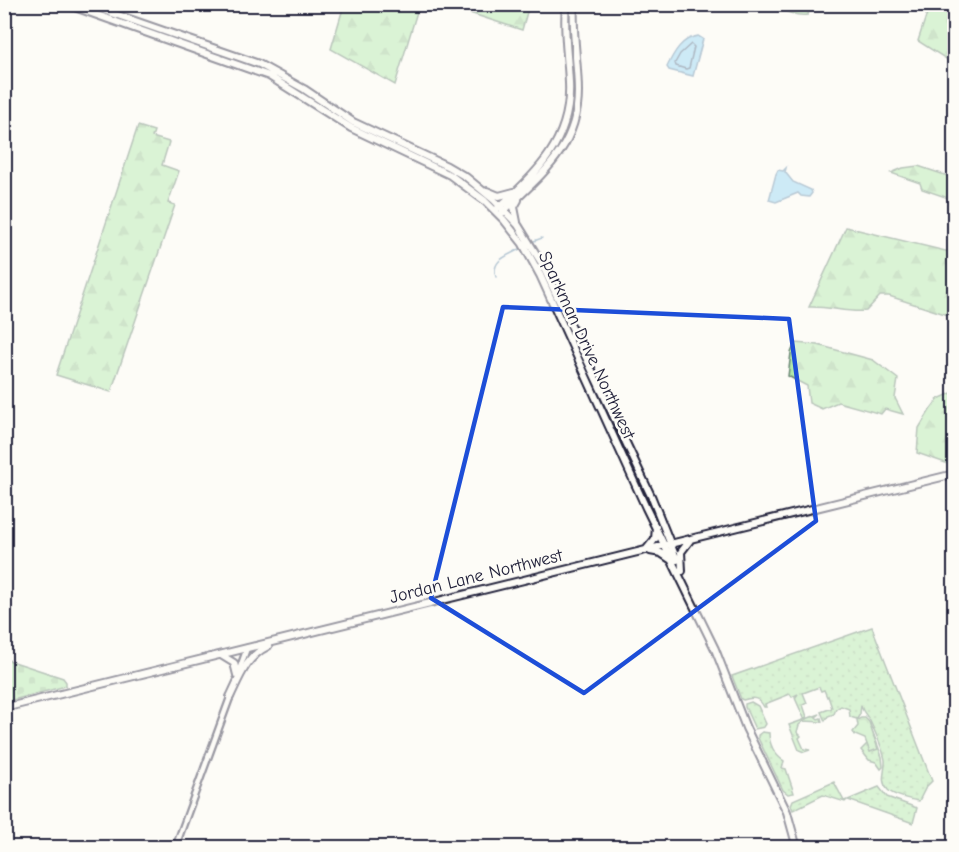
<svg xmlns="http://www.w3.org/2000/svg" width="959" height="852" viewBox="0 0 959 852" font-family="'Comic Neue',sans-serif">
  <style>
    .grass { fill: url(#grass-dots); stroke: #698573; stroke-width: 1.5 }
    .forest { fill: url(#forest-firs); stroke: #698573; stroke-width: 1.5 }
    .cemetery { fill: url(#cemetery-stones); stroke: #698573; stroke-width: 1.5 }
    .park { fill: url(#park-crowns); stroke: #698573; stroke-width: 1.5 }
    .water { fill: #93d4f4; stroke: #668daa; stroke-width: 1.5 }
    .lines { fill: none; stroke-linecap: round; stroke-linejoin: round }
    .shore { stroke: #4f6985; stroke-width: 1.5 }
    .stream { stroke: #668daa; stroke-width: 1.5 }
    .minor-casing { stroke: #22223b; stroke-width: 9 }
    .major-casing { stroke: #22223b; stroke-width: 10 }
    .minor { stroke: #fdfcf7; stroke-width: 4.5 }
    .major { stroke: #fdfcf7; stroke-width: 6 }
    .marked { fill: none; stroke: #1d4ed8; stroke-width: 4.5; stroke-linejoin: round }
    .labels { text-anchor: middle; stroke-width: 5; stroke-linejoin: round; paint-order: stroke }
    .street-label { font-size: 18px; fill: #22223b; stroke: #fdfcf7 }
  </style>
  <defs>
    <pattern id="grass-dots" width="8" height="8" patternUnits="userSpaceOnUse" patternTransform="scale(1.5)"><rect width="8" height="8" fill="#b0e8ab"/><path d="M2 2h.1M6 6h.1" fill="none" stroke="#97c794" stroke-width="1.8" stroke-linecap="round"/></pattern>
    <pattern id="forest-firs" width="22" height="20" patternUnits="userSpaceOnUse" patternTransform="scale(1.5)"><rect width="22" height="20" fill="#b0e8ab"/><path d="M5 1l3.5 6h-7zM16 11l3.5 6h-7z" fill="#97c794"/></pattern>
    <pattern id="cemetery-stones" width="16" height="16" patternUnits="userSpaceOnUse" patternTransform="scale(1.5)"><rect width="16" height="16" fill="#b0e8ab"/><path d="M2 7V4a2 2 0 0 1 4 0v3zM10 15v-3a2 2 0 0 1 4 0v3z" fill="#97c794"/></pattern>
    <pattern id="park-crowns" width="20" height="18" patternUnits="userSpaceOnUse" patternTransform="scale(1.5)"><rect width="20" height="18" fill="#b0e8ab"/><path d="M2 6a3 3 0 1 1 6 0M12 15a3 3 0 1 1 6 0" fill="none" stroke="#97c794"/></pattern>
  </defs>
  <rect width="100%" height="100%" fill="#fdfcf7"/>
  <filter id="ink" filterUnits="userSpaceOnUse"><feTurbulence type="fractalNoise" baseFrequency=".0167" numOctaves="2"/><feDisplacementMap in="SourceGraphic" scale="12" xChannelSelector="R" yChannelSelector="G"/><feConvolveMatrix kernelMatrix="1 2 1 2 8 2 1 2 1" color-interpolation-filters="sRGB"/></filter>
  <g filter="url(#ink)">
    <path class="grass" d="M777,5h33l-2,10c-10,1 -25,-2 -31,-10z
      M872,627l60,154 -6,6 -7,14c-7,-1 -25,-5 -31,-11 -9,-10 -2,-18 -3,-30 -2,-12 -10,-28 -15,-39 -3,-6 -8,-9 -9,-16l-1,9 -3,5 -7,-2 -1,-8 -8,-3 -5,3 -2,5 -6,2 -3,5 -4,-9 11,-4 -4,-12 -1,1 -3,-7 -3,1 -2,-4 -16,6 4,10 -4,2 4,12 -3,1 -9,-20 3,-4 -6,3 -2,-3 -25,10 1,3h-2c-5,-10 -11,-10 -21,-7l-2,-1 -9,-23z
      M751,702l7,4 8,18 -2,3 -9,2 -10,-22v-3z
      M820,714l-4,3 2,2 3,-1 1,4 -18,-1 -5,4 -2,7 4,4 -2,2 5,11 6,1 -6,2 -5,-2 -10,-25z
      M869,722l13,35 1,10 -2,2 -5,-7 -7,-2 -8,-10 6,-6 4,8z
      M762,732l7,1c0,10 5,22 15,28l-2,7 4,1 8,24 -6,1 -5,-4 -25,-52v-3z
      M834,782l10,19 3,-1 -2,2 -22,-7 -30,15 -2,-5 2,-5z
      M879,787l8,10 30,11 -4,15 -65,-23z"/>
    <path class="forest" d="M930,4l24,1v59l-36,-23z
      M344,5h75l-24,80 -64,-36z
      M445,5h84l-7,25z
      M138,126l16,5 -2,6 17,5 -7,23 17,6 -11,32 7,2 -64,187 -55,-17z
      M918,166l36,12v22l-32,-11 -2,-6 -29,-10 12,-5z
      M846,227l108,26v64l-65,-21h-9l-14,15c-19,2 -37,-5 -57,-4z
      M795,343l23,2 55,15 25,19 -3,19 8,16 -18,-5 -4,5 -43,-12 -16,7 -13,-6 -2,-17 -19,-10 3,-23z
      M954,392v74l-37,-13 2,-25 11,-18 8,-11z"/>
    <path class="cemetery" d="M5,659l58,19 3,4v4l-61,16z"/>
    <path class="park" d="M861,718h4l4,4 9,27 -8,3 -5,-13 -10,-4 -2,-3 5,-6 -1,-6z"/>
    <path class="water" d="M698,36l5,3 -10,37 -24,-6 -2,-3c7,-15 15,-29 31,-31z
      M786,168l-1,4 8,10 18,8 1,3 -3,4 -8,-1 -3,-3 -22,9 -7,-2 7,-26 2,-4 5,1z"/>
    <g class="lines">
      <path class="shore" d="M691,44l3,3 -5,21 -3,1 -10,-3 -1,-3 5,-9z"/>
      <path class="stream" d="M534,241l8,-3
        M496,277c-5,-17 11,-21 24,-28"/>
      <defs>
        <path id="minor" d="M237,676l10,-28
          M175,848l56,-153"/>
        <path id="major" d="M66,4l203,72 82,52 99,47 35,26 19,19 19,24 17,31 106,233 69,141 31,79 41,84 10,36
          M86,4l173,60 45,25 49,33 94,44 19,11 28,23 24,25 23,37 111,236 25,62
          M487,191l12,5 15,-4
          M497,209c40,-35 75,-69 72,-126 -1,-26 -6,-52 -3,-79
          M502,213c37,-37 76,-64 76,-121 0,-29 -6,-58 -4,-88
          M517,222l-3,-15 4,-7
          M646,550l9,-11 1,-12
          M650,551l11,2 12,8
          M682,571l-1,-19 10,-13
          M221,655l13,8 3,12
          M230,697c10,-21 17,-41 38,-51
          M4,708l950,-234"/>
      </defs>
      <use href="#minor" class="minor-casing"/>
      <use href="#major" class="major-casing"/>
      <use href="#minor" class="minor"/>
      <use href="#major" class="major"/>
    </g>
  </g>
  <path d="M0 0H959V852H0ZM503,307l286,12 27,202 -232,172 -153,-95z" fill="#fdfcf7" fill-opacity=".55" fill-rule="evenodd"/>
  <path class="marked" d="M503,307l286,12 27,202 -232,172 -153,-95z"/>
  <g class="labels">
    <g class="street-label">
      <text transform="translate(587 345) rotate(65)" y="6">Sparkman Drive Northwest</text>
      <text transform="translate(476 576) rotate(-14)" y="6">Jordan Lane Northwest</text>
    </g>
  </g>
  <rect width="959" height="852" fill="none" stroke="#fdfcf7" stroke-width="24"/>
  <rect x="12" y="12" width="935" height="828" fill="none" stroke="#22223b" stroke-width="2" filter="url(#ink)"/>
</svg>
